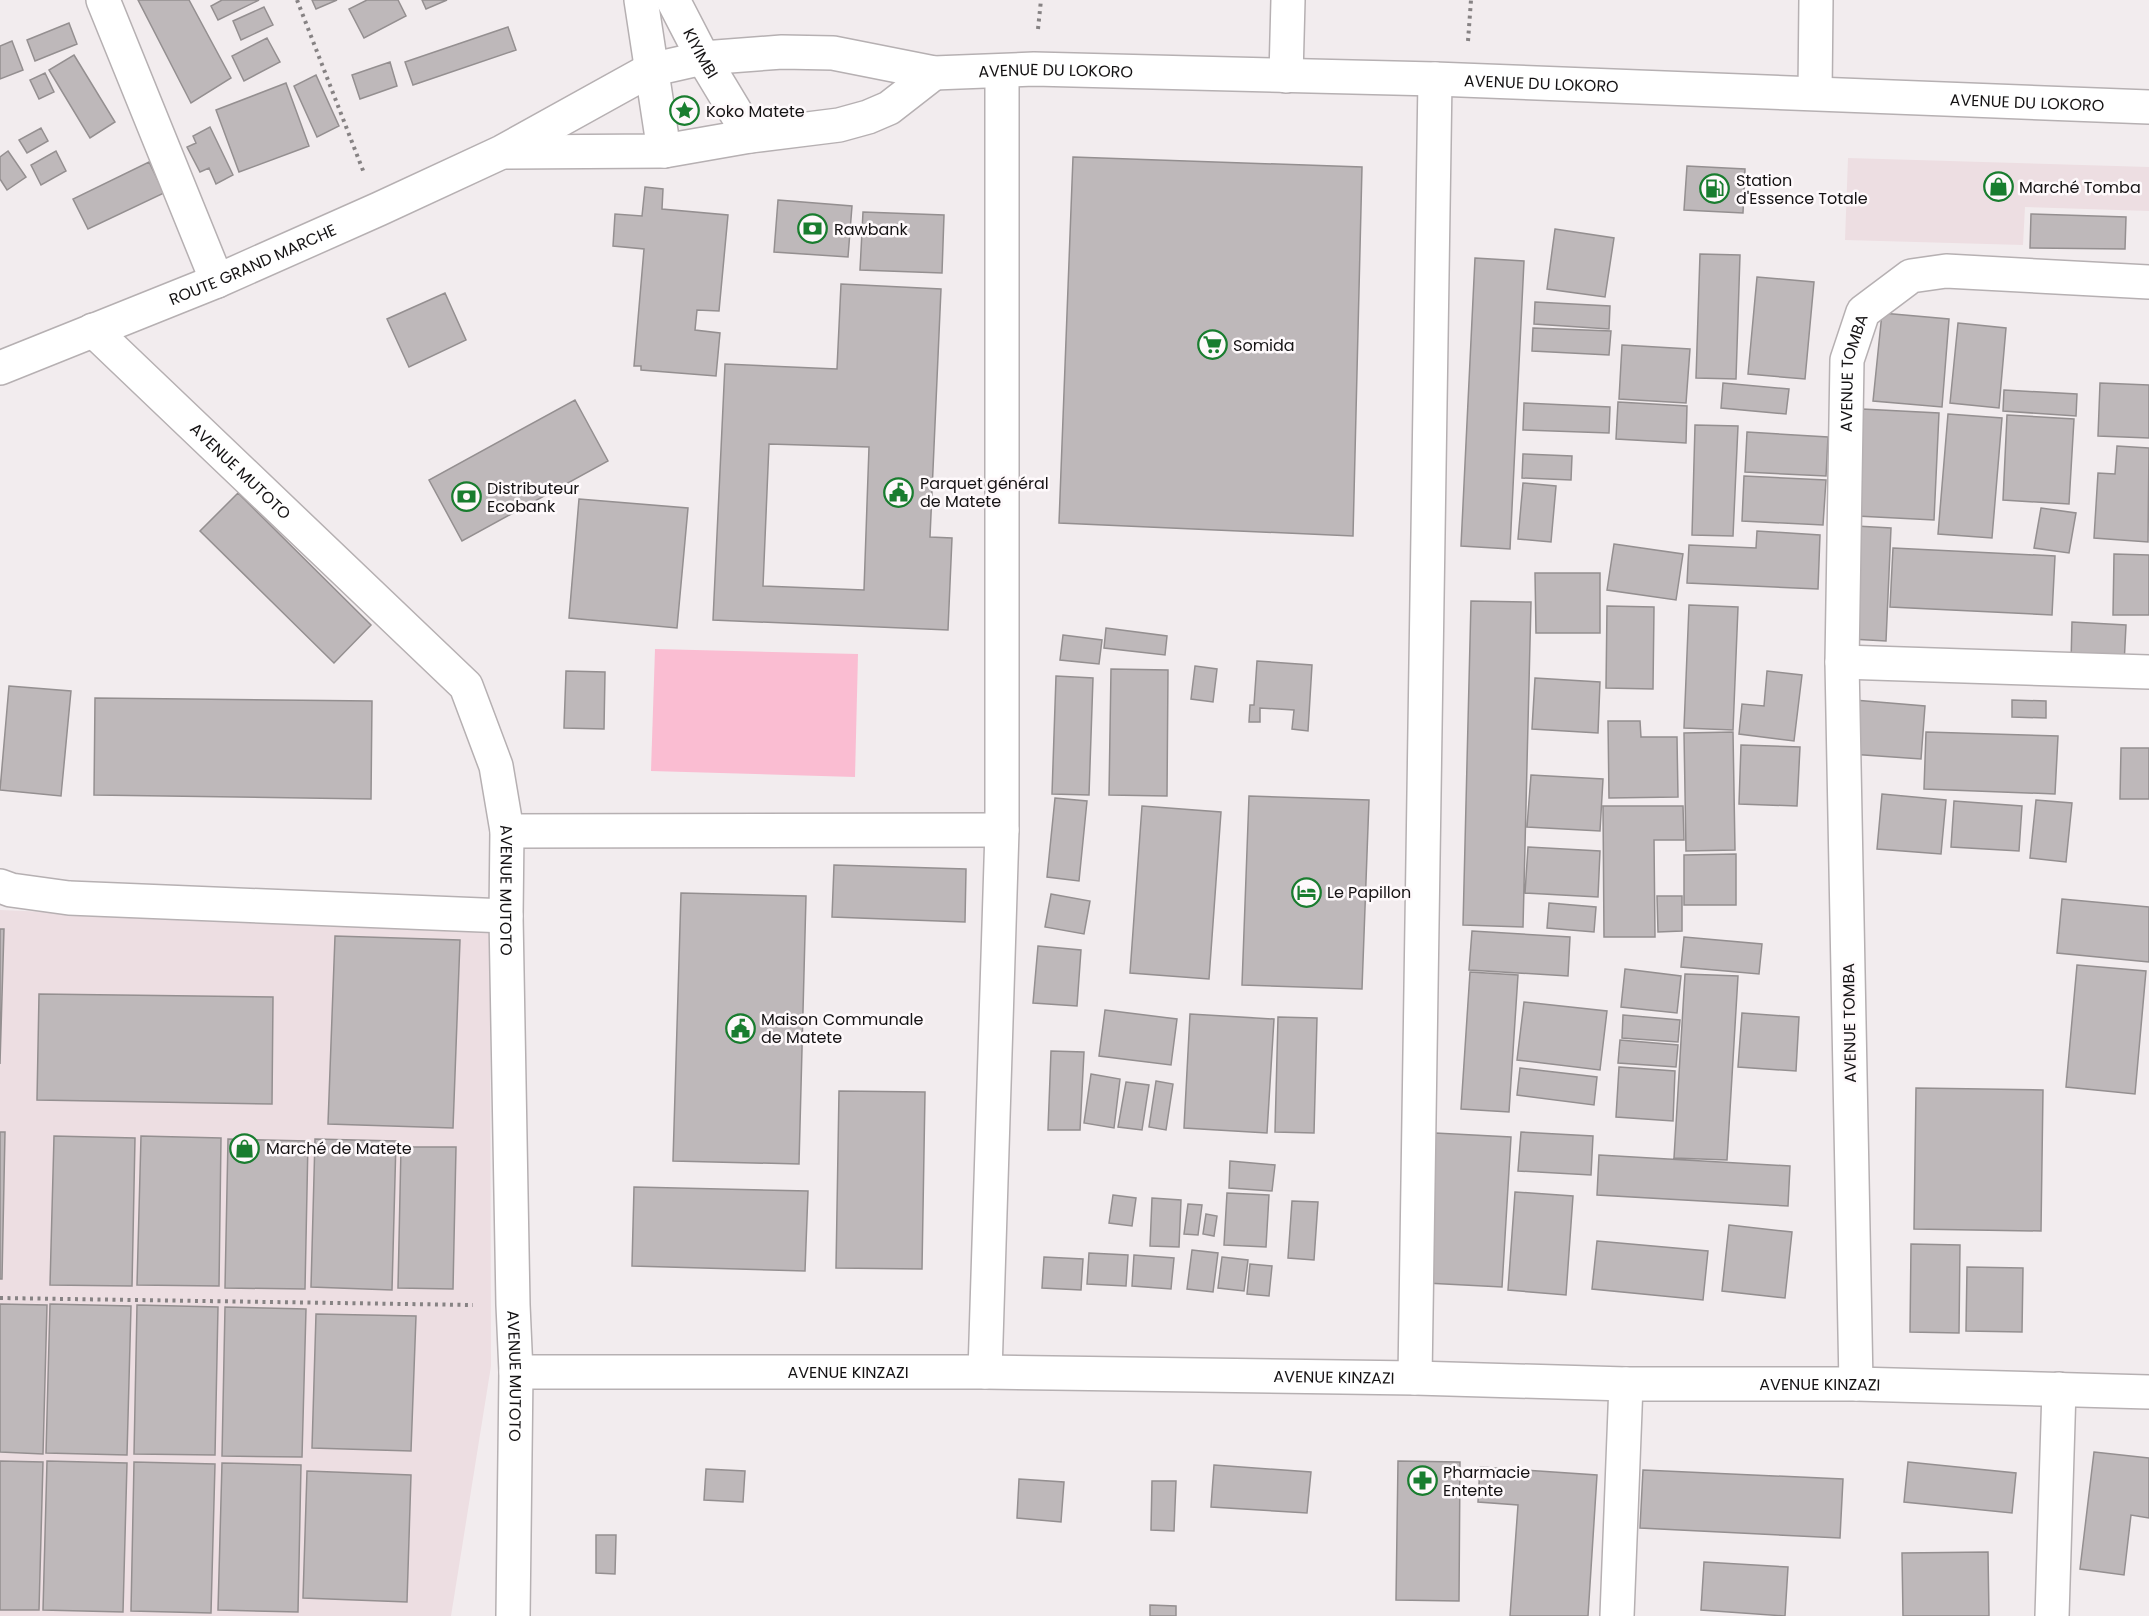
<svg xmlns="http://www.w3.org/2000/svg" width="2149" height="1616" viewBox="0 0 2149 1616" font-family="Poppins,sans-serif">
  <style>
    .built { fill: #eddee2 }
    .green { fill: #fabdd2 }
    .building { fill: #beb8ba; stroke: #948f90; stroke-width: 1.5; fill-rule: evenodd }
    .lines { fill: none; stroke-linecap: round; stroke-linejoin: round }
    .minor-casing { stroke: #b6b0b2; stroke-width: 36 }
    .path { stroke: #868283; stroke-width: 4; stroke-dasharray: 3 4.5; stroke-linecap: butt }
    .minor { stroke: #fff; stroke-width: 33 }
    .labels { text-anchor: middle; stroke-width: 5; stroke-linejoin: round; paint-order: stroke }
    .street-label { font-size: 16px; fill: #151314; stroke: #fef9fb }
    .poi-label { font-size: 16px; fill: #151314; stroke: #fef9fb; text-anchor: start }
  </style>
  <rect width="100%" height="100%" fill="#f2ecee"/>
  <path class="built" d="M1848,158l301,9v44l-124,-4 -2,38 -178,-5z
    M0,910l490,20 1,436 -40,250h-451z"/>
  <path class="green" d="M655,649l203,5 -3,123 -204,-6z"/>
  <path class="building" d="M138,0h51l42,78 -40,25z
    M222,0h37l-41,20 -7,-14z
    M312,0h25l-21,9z
    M367,0h31l8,16 -42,22 -15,-29z
    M422,0h25l-21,9z
    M264,7l9,18 -32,15 -8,-19z
    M69,23l8,21 -42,17 -8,-21z
    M508,27l8,23 -103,35 -8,-23z
    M267,38l13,24 -36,19 -12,-25z
    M12,41l11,29 -23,9v-33z
    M74,55l41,67 -25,16 -41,-68z
    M390,62l7,24 -37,13 -8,-24z
    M45,73l9,19 -15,7 -9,-19z
    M316,75l23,51 -22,11 -23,-51z
    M286,83l23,63 -70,26 -23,-62z
    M210,127l23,48 -17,9 -7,-16 -9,4 -13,-25 9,-4 -3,-7z
    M41,128l7,13 -21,12 -8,-13z
    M8,151l18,26 -19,13 -7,-11v-22z
    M56,151l10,20 -25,14 -10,-20z
    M1073,157l289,10 -9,369 -294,-13z
    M149,162l15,31 -76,36 -15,-30z
    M1687,166l58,3 -2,44 -59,-3z
    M645,187l18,2 -1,20 66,6 -9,96 -22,-1 -2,20 25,3 -4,43 -75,-6v-4h-7l10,-117 -31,-3 2,-32 27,2z
    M778,200l74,6 -4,51 -74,-5z
    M863,212l81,3 -2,58 -82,-3z
    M2031,214l95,3 -1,32 -95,-1z
    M1555,229l59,9 -9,59 -58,-8z
    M1700,254l40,1 -4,124 -40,-1z
    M1475,258l49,3 -14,288 -49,-3z
    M1757,277l57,5 -9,97 -57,-5z
    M841,284l100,5 -11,248 22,1 -4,92 -235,-10 12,-256 112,5zM769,444l100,3 -5,143 -101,-4z
    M445,293l21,47 -57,27 -22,-48z
    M1535,302l75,4 -1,23 -75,-5z
    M1882,313l67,6 -7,88 -69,-6z
    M1958,323l48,5 -7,80 -49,-5z
    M1533,328l78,3 -2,24 -77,-4z
    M1622,345l68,4 -4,54 -67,-4z
    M1723,383l66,6 -3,25 -65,-6z
    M2100,383l49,2v53l-51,-2z
    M2004,390l73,4 -1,22 -73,-5z
    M575,400l33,61 -146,80 -33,-61z
    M1618,402l69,4 -1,37 -70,-4z
    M1524,403l86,4 -1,26 -86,-3z
    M1862,409l77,4 -5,107 -77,-4z
    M1948,414l54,4 -10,120 -54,-4z
    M2007,415l67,4 -5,85 -66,-4z
    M1695,425l43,1 -5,110 -41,-1z
    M1747,432l81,5 -2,39 -81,-4z
    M2117,446l32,2 -1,94 -54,-4 4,-65 17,1z
    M1523,454l49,2 -1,24 -49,-2z
    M1744,476l82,4 -3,45 -81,-4z
    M1523,483l33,3 -5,56 -33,-3z
    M238,493l133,132 -37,38 -134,-132z
    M579,499l109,9 -11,120 -108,-10z
    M2041,508l35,5 -7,40 -35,-5z
    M1856,526l35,2 -5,113 -35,-2z
    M1757,531l63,4 -2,54 -131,-6 2,-38 67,3z
    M1614,544l69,10 -7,46 -69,-10z
    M1893,548l162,8 -3,59 -162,-8z
    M2114,554l35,1v60h-36z
    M1535,573h65v60h-64z
    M1471,601l60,1 -8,325 -60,-2z
    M1689,605l49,2 -5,123 -49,-2z
    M1607,606l47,1 -1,82 -47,-1z
    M2072,622l54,3 -2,40 -53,-2z
    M1106,628l61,8 -2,19 -61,-7z
    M1063,635l39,5 -3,24 -39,-4z
    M1257,661l55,4 -4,66 -16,-2 2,-19 -34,-2v14h-11l1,-17h4z
    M1195,666l22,3 -4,33 -22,-3z
    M1111,669l57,1 -1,126 -58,-1z
    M566,671l39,1 -1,57 -40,-1z
    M1767,671l35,4 -8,66 -55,-7 3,-30 22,2z
    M1056,676l37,2 -4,117 -37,-1z
    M1535,678l65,4 -2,51 -66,-4z
    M9,686l62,5 -10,105 -61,-6z
    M95,698l277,3 -1,98 -277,-4z
    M1854,700l71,6 -4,53 -71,-5z
    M2012,700l34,1v17l-34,-1z
    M1608,721h32l1,16h36l1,60 -69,1z
    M1733,732l2,118 -49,1 -2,-118z
    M1926,732l132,4 -3,58 -131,-5z
    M1741,745l59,2 -3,59 -58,-2z
    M2121,748h28v51h-29z
    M1531,775l72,4 -3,52 -73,-4z
    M1882,794l64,6 -5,54 -64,-5z
    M1249,796l120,4 -7,189 -120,-4z
    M1055,798l32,3 -8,80 -32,-4z
    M2036,800l36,3 -6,59 -36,-4z
    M1954,801l68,5 -3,45 -68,-4z
    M1142,806l79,6 -12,167 -79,-6z
    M1603,806h80l1,34h-30l1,97h-51z
    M1528,847l72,4 -2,46 -73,-4z
    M1736,854v51h-52v-50z
    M834,865l132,4 -1,53 -133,-5z
    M681,893l125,3 -7,268 -126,-3z
    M1051,894l39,7 -6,33 -39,-7z
    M1657,896h25v35l-24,1z
    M2062,899l87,8v55l-92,-9z
    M1549,903l47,4 -2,25 -47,-4z
    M0,929h4l-4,135z
    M1472,931l98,6 -2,39 -99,-6z
    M335,936l125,4 -7,188 -125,-4z
    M1684,937l78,7 -3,30 -78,-7z
    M1038,946l43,4 -4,56 -44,-3z
    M2077,965l69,6 -11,123 -69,-7z
    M1625,969l56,7 -4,37 -56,-6z
    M1470,972l48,3 -9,137 -48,-3z
    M1685,974l53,2 -11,184 -53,-2z
    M39,994l234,3 -1,107 -235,-4z
    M1524,1002l83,9 -7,59 -83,-10z
    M1105,1010l72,9 -6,46 -72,-9z
    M1742,1013l57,4 -3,54 -58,-4z
    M1190,1014l84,5 -7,114 -83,-5z
    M1623,1015l57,5 -2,22 -56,-4z
    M1278,1017l39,1 -3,115 -39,-1z
    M1620,1040l58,5 -2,22 -58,-4z
    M1051,1051l33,1 -4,78h-32z
    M1619,1067l56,4 -2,50 -57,-4z
    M1520,1068l77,9 -3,28 -77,-10z
    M1091,1074l29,5 -6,49 -30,-5z
    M1156,1081l17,3 -7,46 -17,-3z
    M1126,1082l23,3 -7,45 -24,-3z
    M1916,1088l127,2 -2,141 -127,-2z
    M839,1091l86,1 -3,177 -86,-1z
    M0,1132h5l-3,147h-2z
    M1521,1132l72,4 -2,39 -73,-4z
    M1435,1133l76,4 -9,150 -76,-4z
    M54,1136l81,2 -3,148 -82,-1z
    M141,1136l80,2 -2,148 -82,-1z
    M228,1139l80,2 -3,148 -80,-1z
    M315,1139l81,2 -4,149 -81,-3z
    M401,1147h55l-3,142 -55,-1z
    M1599,1155l191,11 -2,40 -191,-11z
    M1230,1161l45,4 -3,26 -43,-3z
    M634,1187l174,4 -3,80 -173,-5z
    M1515,1192l58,4 -7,99 -58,-5z
    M1227,1193l42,2 -3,52 -42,-2z
    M1113,1195l23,3 -4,28 -23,-3z
    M1152,1198l29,2 -2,47 -29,-1z
    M1292,1201l26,1 -4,58 -26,-2z
    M1188,1204l14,1 -4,30 -14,-1z
    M1206,1214l11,2 -3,20 -11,-2z
    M1729,1225l63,7 -7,66 -63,-7z
    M1597,1241l111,10 -5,49 -111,-11z
    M1911,1244l49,1 -1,88 -49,-1z
    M1192,1250l26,3 -5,39 -26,-3z
    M1089,1253l39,2 -2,31 -39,-2z
    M1134,1255l40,3 -3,31 -39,-3z
    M1044,1257l39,2 -2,31 -39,-2z
    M1222,1257l26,3 -4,31 -26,-3z
    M1250,1264l22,2 -3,30 -22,-2z
    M1967,1267l56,1 -1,64 -56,-1z
    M0,1304l47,1 -4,149 -43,-2z
    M50,1304l81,2 -4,149 -81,-2z
    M137,1305l81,2 -3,148 -81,-1z
    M225,1307l81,2 -4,148 -80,-1z
    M316,1314l100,2 -5,135 -99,-3z
    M2094,1452l55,6v60l-18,-3 -7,60 -44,-6z
    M0,1461l43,1 -4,148h-39z
    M47,1461l80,2 -4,149 -80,-2z
    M1398,1461l62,1 -1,139 -63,-1z
    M134,1462l81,2 -4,149 -80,-2z
    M1908,1462l108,11 -4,40 -108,-11z
    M222,1463l79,2 -3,147 -80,-2z
    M1214,1465l97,7 -4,41 -96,-6z
    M1480,1467l117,8 -9,141h-78l8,-111 -40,-3z
    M706,1469l39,2 -2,31 -39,-2z
    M1643,1470l200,9 -3,59 -200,-10z
    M307,1471l104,4 -4,127 -104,-4z
    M1019,1479l45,3 -3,40 -44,-4z
    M1152,1481h24l-2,50 -23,-1z
    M596,1535h20l-1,39 -19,-1z
    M1988,1552l1,64h-86l-1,-63z
    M1704,1562l84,5 -3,49 -84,-6z
    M1150,1605l26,1v10h-26z"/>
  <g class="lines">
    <defs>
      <g id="minor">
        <path d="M103,0l114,281"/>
        <path d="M641,0l23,151"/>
        <path id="s1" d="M673,0l30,58 47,78"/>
        <path d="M1286,76l2,-76"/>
        <path d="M1815,93l1,-93"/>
        <path d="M507,152l157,-1 86,-15 89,-11 29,-8 21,-9 45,-35"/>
        <path id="s2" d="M93,330l373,356 30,80 11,65 -1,85 7,389 3,67 -3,244"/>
        <path id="s3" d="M0,368l217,-87 162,-72 123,-57 148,-82 53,-12 79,-6 51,1 101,20 100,-4 401,10 714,28"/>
        <path d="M1842,662l307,10"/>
        <path d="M507,831l495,-1"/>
        <path d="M0,886l11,4 58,8 437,18"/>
        <path id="s4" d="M516,1372h469l430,6 211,6h230l293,8"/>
        <path d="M985,1372l17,-542v-759"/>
        <path d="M1415,1378l20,-1299"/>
        <path id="s5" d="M1856,1384l-14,-722 5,-302 16,-48 48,-36 35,-5 203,11"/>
        <path d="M1617,1616l9,-232"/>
        <path d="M2052,1616l7,-227"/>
      </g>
    </defs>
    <use href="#minor" class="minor-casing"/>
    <path class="path" d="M297,0l67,173
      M1038,29l3,-29
      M1468,41l3,-41
      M0,1298l473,7"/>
    <use href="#minor" class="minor"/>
  </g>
  <defs>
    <symbol id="sight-ring" viewBox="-11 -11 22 22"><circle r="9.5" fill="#fef9fb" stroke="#197d2f" stroke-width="1.5"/><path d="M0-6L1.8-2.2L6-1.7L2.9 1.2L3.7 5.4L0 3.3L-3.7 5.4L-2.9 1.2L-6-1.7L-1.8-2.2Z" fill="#197d2f"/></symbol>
    <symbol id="shop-ring" viewBox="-11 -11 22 22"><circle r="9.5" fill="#fef9fb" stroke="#197d2f" stroke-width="1.5"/><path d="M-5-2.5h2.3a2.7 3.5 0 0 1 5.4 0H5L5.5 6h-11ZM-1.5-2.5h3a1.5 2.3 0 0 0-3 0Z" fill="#197d2f"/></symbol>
    <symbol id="fuel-ring" viewBox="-11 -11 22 22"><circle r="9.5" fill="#fef9fb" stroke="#197d2f" stroke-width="1.5"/><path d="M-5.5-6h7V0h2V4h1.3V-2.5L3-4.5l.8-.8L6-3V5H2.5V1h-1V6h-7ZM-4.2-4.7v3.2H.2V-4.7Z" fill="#197d2f"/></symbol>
    <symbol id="bank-ring" viewBox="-11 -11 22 22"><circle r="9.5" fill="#fef9fb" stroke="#197d2f" stroke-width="1.5"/><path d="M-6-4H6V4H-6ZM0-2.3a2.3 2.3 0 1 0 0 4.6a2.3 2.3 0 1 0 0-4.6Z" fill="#197d2f"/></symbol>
    <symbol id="supermarket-ring" viewBox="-11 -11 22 22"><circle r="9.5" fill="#fef9fb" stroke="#197d2f" stroke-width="1.5"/><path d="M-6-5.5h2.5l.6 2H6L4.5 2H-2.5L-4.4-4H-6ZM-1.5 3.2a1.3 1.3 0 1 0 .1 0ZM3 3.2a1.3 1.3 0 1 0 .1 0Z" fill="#197d2f"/></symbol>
    <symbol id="civic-ring" viewBox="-11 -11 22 22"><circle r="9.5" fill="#fef9fb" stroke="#197d2f" stroke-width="1.5"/><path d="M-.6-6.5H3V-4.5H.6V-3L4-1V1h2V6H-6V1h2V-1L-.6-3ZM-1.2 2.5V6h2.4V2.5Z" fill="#197d2f"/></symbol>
    <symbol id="hotel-ring" viewBox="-11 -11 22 22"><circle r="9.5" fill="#fef9fb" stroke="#197d2f" stroke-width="1.5"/><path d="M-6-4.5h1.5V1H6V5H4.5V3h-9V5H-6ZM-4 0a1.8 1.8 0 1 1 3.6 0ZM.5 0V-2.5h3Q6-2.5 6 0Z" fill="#197d2f"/></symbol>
    <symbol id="pharmacy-ring" viewBox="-11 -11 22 22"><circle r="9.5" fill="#fef9fb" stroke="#197d2f" stroke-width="1.5"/><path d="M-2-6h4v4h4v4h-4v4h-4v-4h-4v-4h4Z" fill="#197d2f"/></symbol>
  </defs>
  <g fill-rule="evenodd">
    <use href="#sight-ring" x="668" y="94" width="33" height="33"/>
    <use href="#shop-ring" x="1982" y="170" width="33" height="33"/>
    <use href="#fuel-ring" x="1698" y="172" width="33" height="33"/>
    <use href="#bank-ring" x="796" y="212" width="33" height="33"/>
    <use href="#supermarket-ring" x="1196" y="328" width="33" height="33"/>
    <use href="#civic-ring" x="882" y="476" width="33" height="33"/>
    <use href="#bank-ring" x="450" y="480" width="33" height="33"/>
    <use href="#hotel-ring" x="1290" y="876" width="33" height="33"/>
    <use href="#civic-ring" x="724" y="1012" width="33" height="33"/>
    <use href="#shop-ring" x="228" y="1132" width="33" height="33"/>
    <use href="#pharmacy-ring" x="1406" y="1464" width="33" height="33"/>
  </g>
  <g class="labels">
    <g class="street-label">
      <text dy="6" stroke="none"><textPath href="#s1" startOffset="60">KIYIMBI</textPath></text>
      <text dy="6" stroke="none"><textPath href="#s3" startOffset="1125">AVENUE DU LOKORO</textPath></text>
      <text dy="6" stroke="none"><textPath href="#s3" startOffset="1611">AVENUE DU LOKORO</textPath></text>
      <text dy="6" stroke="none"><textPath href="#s3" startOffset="2097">AVENUE DU LOKORO</textPath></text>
      <text dy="6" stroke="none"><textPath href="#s3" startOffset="273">ROUTE GRAND MARCHE</textPath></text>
      <text dy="6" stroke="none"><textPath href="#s5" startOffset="1012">AVENUE TOMBA</textPath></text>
      <text dy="6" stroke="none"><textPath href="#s2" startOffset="204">AVENUE MUTOTO</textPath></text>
      <text dy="6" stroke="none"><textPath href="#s2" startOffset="726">AVENUE MUTOTO</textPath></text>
      <text transform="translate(1849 1023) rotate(-91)" y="6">AVENUE TOMBA</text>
      <text dy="6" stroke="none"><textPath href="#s4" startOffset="332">AVENUE KINZAZI</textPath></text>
      <text dy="6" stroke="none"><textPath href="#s2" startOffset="1212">AVENUE MUTOTO</textPath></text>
      <text dy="6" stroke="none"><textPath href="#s4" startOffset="818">AVENUE KINZAZI</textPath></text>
      <text dy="6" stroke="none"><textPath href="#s4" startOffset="1304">AVENUE KINZAZI</textPath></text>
    </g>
    <g class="poi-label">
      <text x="706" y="117">Koko Matete</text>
      <text x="1736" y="186">Station<tspan x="1736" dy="18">d'Essence Totale</tspan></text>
      <text x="2019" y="193">Marché Tomba</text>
      <text x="834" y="235">Rawbank</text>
      <text x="1233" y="351">Somida</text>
      <text x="920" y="489">Parquet général<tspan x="920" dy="18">de Matete</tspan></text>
      <text x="487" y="494">Distributeur<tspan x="487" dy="18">Ecobank</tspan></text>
      <text x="1327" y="898">Le Papillon</text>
      <text x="761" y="1025">Maison Communale<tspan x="761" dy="18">de Matete</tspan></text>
      <text x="266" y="1154">Marché de Matete</text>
      <text x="1443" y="1478">Pharmacie<tspan x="1443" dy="18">Entente</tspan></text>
    </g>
  </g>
</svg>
